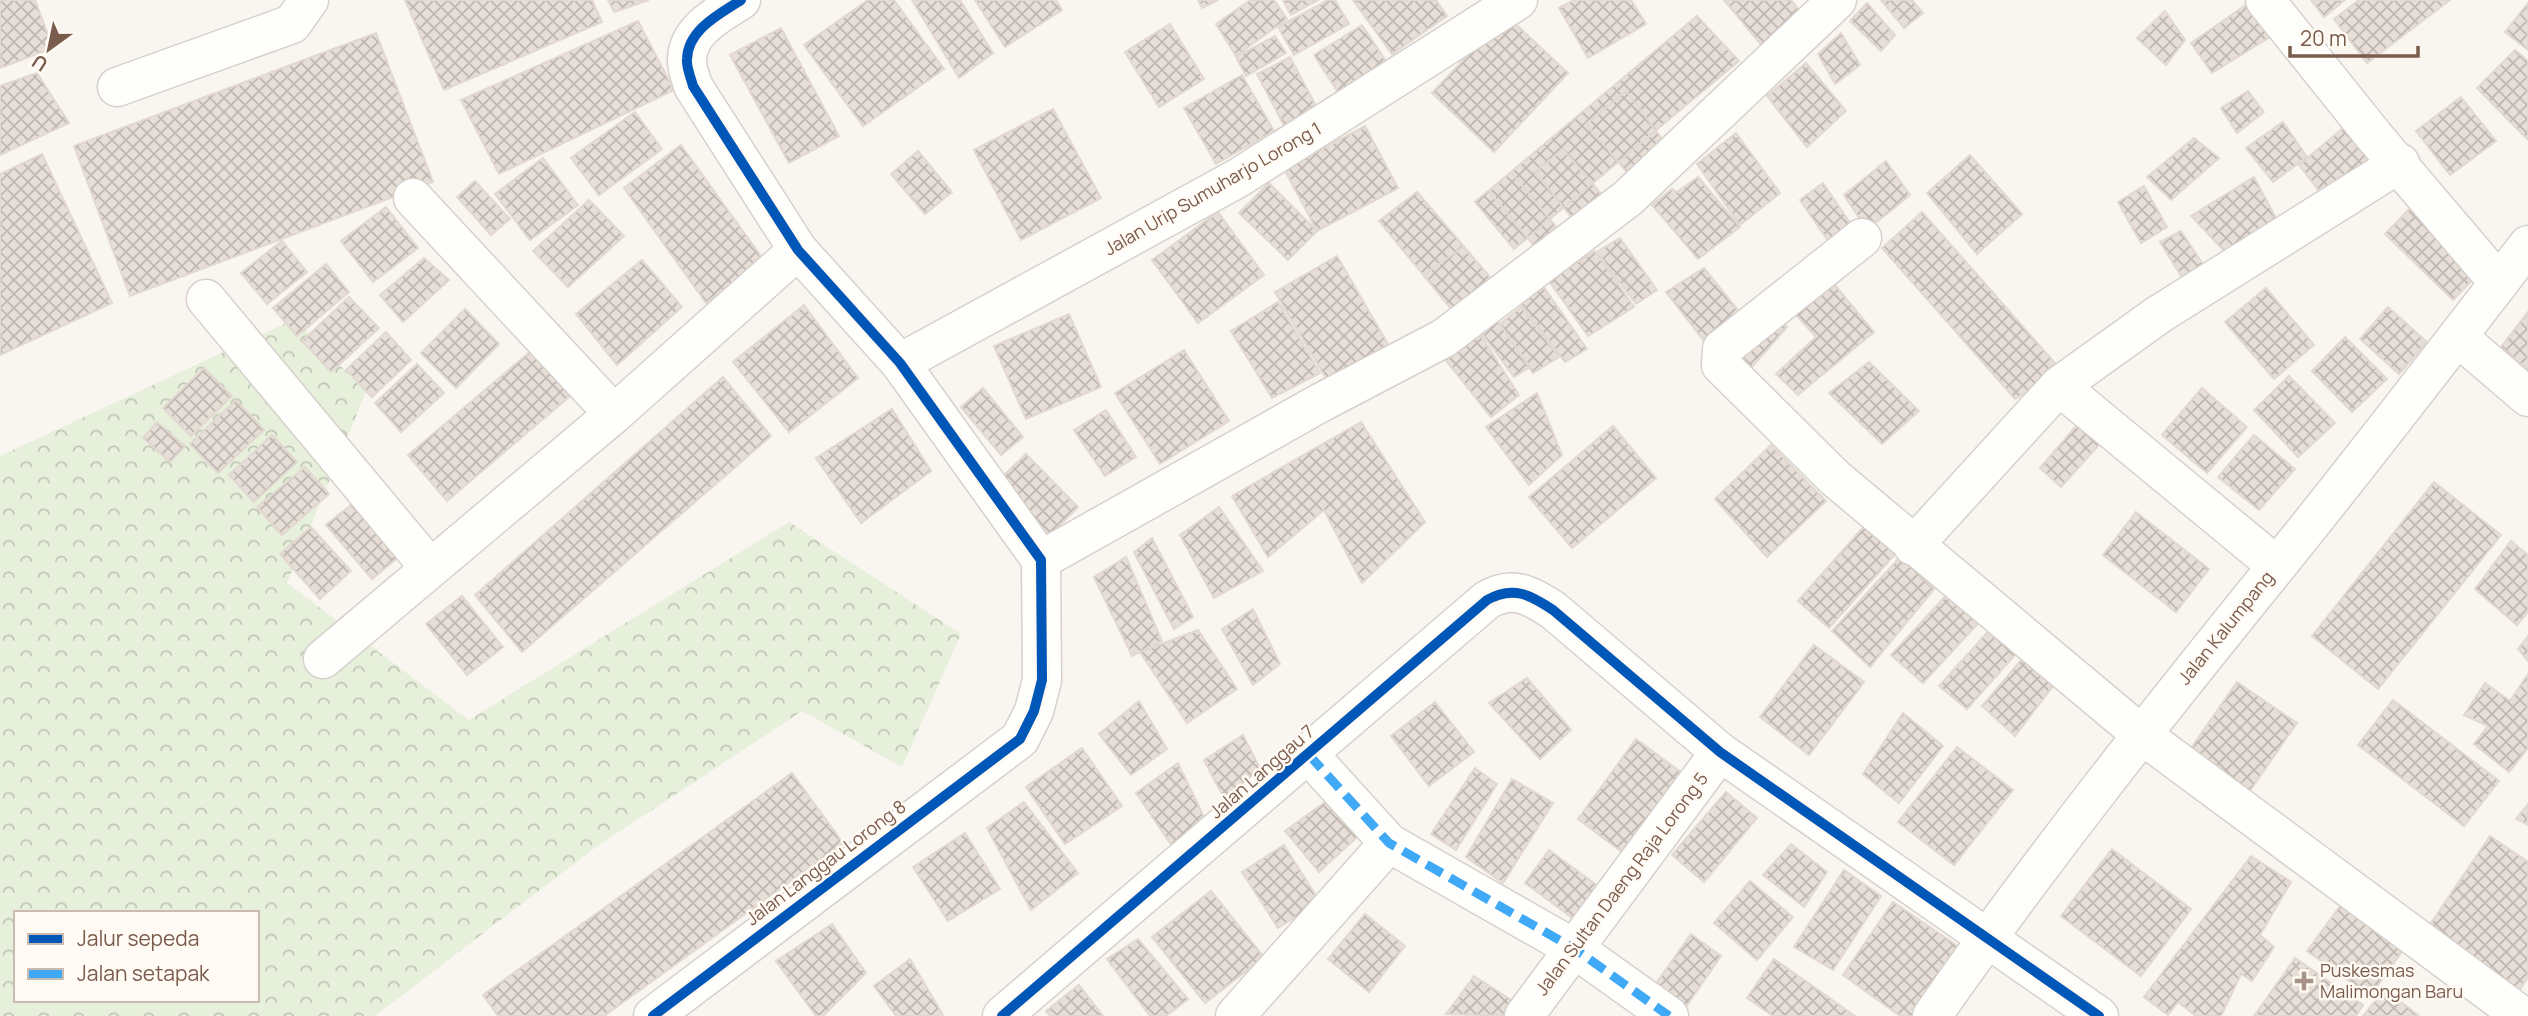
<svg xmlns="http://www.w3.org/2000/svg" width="2528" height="1016" viewBox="0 0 2528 1016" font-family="Manrope,sans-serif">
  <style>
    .forest { fill: url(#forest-crowns); fill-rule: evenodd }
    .building { fill: url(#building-cross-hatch); stroke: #e2d8d2; stroke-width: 2 }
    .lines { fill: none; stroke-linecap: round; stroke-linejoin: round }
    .street-casing { stroke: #d7d1cb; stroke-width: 41 }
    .street { stroke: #fefefd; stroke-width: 38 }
    .quiet { stroke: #3fa9f5; stroke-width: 9; stroke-dasharray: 18 9; stroke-linecap: butt }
    .cycleway-casing { stroke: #fffaf3; stroke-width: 15 }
    .cycleway { stroke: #0057b8; stroke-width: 10 }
    .poi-dot { fill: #a69286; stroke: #fffaf3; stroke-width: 2.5 }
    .labels { text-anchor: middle; stroke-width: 5; stroke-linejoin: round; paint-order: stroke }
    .street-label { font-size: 18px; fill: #7a5c4d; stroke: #fffaf3 }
    .poi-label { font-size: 18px; fill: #7a5c4d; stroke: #fffaf3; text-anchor: start }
  </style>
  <defs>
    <pattern id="forest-crowns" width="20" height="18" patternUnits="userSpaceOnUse" patternTransform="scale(1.75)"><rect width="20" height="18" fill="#e7f0db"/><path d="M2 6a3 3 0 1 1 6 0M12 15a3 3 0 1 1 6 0" fill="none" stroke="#c0c6b4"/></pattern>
    <pattern id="building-cross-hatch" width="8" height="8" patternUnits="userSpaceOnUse" patternTransform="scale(1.75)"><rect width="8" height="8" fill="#e6ded7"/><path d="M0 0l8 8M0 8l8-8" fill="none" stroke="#bfb7b1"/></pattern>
  </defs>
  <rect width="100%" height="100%" fill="#f9f5f0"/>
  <path class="forest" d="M295,319l71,73 -79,191 182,137 320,-198 172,112 -59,133 -100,-56 -206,136 -221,169h-375v-560zM16,913h241v87h-241z"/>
  <path class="building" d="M0,0h35l18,48 -53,20z
    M405,0h187l10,22 -158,68z
    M608,0h41l-35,12z
    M868,0h26l50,69 -81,57 -59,-81z
    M912,0h48l33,53 -34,25z
    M975,0h81l6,10 -57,37z
    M1198,0h20l-16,8z
    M1250,0h24l13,19 -51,37 -20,-32z
    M1283,0h35l-27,15z
    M1328,0h7l14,24 -55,31 -16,-28z
    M1353,0h83l11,16 -55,38z
    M1574,0h57l15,24 -58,34 -29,-50z
    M1724,0h67l12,15 -40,32z
    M1881,0h31l11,13 -19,15z
    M2253,0l25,32 -66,41 -21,-30z
    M2311,0h34l-21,17z
    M2359,0h91l-83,63 -33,-44z
    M1867,3l28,32 -14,16 -31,-30z
    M2528,3v47l-23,-18z
    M2165,11l20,29 -19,25 -29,-27z
    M1506,15l62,58 -74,79 -62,-59z
    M1697,16l42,45 -225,188 -39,-47z
    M638,21l36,69 -175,84 -38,-74z
    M1170,24l34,55 -45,28 -34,-55z
    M1362,25l24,36 -48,31 -24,-37z
    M781,28l58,108 -50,27 -59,-108z
    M376,33l57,149 -303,114 -56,-150z
    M1841,33l19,32 -25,19 -17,-30z
    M1275,36l11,17 -40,23 -10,-19z
    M2515,50l13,11v79l-51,-52z
    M1290,57l33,62 -34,16 -32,-61z
    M1806,63l40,48 -39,36 -40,-51z
    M37,73l32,50 -69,32v-69z
    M1242,75l32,56 -58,33 -32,-56z
    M1626,91l42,56 -38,29 -44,-52z
    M2248,91l16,21 -27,21 -16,-25z
    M2461,97l35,44 -46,34 -34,-44z
    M1053,109l48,89 -80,42 -47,-90z
    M635,112l27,37 -63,46 -28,-37z
    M2283,122l24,35 -34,25 -27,-34z
    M2348,124l28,39 -50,37 -27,-35z
    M1365,126l33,62 -81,43 -33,-62z
    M1736,133l44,60 -40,32 -43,-61z
    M2194,138l25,20 -48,42 -24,-23z
    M681,145l82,114 -57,44 -82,-115z
    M1563,149l40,47 -31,22 -37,-46z
    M918,151l34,41 -27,22 -34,-40z
    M42,154l70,149 -112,52v-181z
    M1970,155l52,59 -45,40 -50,-61z
    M543,158l35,47 -48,35 -35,-46z
    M1886,161l24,34 -43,35 -23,-35z
    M1511,172l47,57 -24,17 -45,-55z
    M1698,177l42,50 -42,32 -46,-54 20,-16 5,3z
    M2254,177l24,45 -51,32 -36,-38z
    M475,181l35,38 -19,16 -34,-38z
    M1269,183l48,48 -29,29 -49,-47z
    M1823,183l38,56 -22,18 -39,-57z
    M2144,186l23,41 -26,16 -23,-41z
    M1417,192l80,93 -41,30 -77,-94z
    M589,200l35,36 -56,51 -35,-36z
    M2413,205l68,66 -28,29 -68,-66z
    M386,207l32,41 -45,34 -32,-41z
    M1218,212l46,63 -66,48 -46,-63z
    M1922,212l140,159 -47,28 -133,-151z
    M2181,231l27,41 -22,12 -26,-42z
    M1620,238l37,52 -21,14 -39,-52z
    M282,241l25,31 -40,32 -26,-31z
    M1463,247l34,38 -41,30 -32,-40z
    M1595,251l39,56 -46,29 -39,-55z
    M1337,256l55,95 -65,29 -52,-88z
    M424,258l25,22 -46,42 -23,-27z
    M642,260l40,47 -65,58 -41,-51z
    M326,264l23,28 -52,44 -24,-28z
    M1704,268l45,56 -38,26 -45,-58z
    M1829,278l45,54 -76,63 -22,-21 40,-37 -28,-31z
    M1541,283l46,66 -22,13 -47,-62z
    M2266,288l48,57 -40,34 -49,-57z
    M349,297l30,31 -48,44 -29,-31z
    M1278,302l42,71 -48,25 -41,-67z
    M804,305l54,73 -69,54 -56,-70z
    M1521,307l38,50 -26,16 -33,-49z
    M2388,307l39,35 -28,32 -39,-35z
    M1775,308l12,19 -36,41 -20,-24z
    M465,309l34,35 -43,44 -35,-35z
    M2528,312v58l-27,-23z
    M1069,314l32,73 -75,32 -32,-73z
    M1497,320l33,47 -16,10 -34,-46z
    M386,332l25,28 -39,37 -26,-27z
    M1480,334l39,61 -28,22 -47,-59z
    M2345,337l42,42 -35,33 -40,-41z
    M538,345l31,52 -122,104 -39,-46z
    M1184,350l45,71 -69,43 -45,-71z
    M1869,362l50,49 -37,33 -53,-51z
    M417,364l27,29 -43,39 -26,-29z
    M204,368l28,28 -41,40 -28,-28z
    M2289,376l46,47 -37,34 -44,-47z
    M723,377l48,59 -249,216 -47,-57z
    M983,388l40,49 -22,18 -40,-48z
    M2202,388l45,39 -40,46 -45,-38z
    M1537,393l25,62 -33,30 -43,-58z
    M236,400l28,30 -46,43 -28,-29z
    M892,409l39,62 -70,52 -45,-65z
    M1106,410l30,47 -31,19 -31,-46z
    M2083,418l23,19 -45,50 -21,-19z
    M157,422l28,24 -15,16 -27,-24z
    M1361,422l64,100 -63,61 -38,-73 -56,47 -36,-61z
    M1613,426l43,52 -84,70 -43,-51z
    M272,435l25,27 -43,40 -25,-27z
    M2254,435l41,34 -36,41 -41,-33z
    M1771,445l55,56 -59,56 -52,-58z
    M1026,454l52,53 -30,30 -52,-54z
    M305,467l24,27 -47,41 -25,-28z
    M2434,482l67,53 -123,154 -66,-53z
    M363,495l44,55 -35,29 -46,-54z
    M1219,507l44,64 -49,27 -34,-63z
    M2136,512l73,57 -33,43 -73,-57z
    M1866,524l31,28 -68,76 -31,-27z
    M311,527l40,44 -31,28 -40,-45z
    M1152,538l41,79 -19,12 -40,-77z
    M2511,541l17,14v57l-11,13 -42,-36z
    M1901,556l33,33 -64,78 -38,-36z
    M1126,557l36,84 -30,15 -38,-79z
    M1952,589l31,29 -60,65 -32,-28z
    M462,596l41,51 -36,28 -41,-51z
    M1253,609l27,55 -27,21 -31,-56z
    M1995,624l26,24 -54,61 -28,-23z
    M1198,630l39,59 -50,34 -47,-71z
    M2528,636v25l-10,-12z
    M1814,645l50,37 -55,73 -49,-38z
    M2029,651l31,26 -45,59 -33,-30z
    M2528,674v74l-19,24 -35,-28 14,-18 -24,-11 21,-32 25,18z
    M1527,678l44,52 -31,29 -51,-56z
    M2237,682l60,41 -50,72 -60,-41z
    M2393,700l106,81 -35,45 -106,-81z
    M1139,701l28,48 -36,26 -32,-41z
    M1435,702l39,50 -45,34 -38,-50z
    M1903,713l40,33 -44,57 -36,-29z
    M1243,735l18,35 -36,30 -21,-40z
    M1636,739l57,42 -59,80 -56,-42z
    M1957,747l56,43 -59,75 -56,-43z
    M1082,748l40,58 -57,38 -39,-57z
    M1178,763l26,54 -32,29 -36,-53z
    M1475,768l22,16 -41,66 -25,-16z
    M792,773l51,70 -239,173h-106l-15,-21z
    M1512,779l41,24 -50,80 -37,-26z
    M1726,792l31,26 -53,64 -32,-27z
    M1336,794l30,35 -47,43 -34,-41z
    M1024,802l54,71 -47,37 -44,-82z
    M2528,804v21l-12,-6z
    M965,833l35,56 -52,32 -35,-54z
    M2490,836l38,26v115l-9,14 -92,-62z
    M1791,844l36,28 -23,35 -41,-32z
    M1284,845l36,57 -42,26 -36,-56z
    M2112,849l79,60 -50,67 -80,-60z
    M1549,850l53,39 -24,33 -53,-39z
    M2251,856l40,26 -31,53 14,12 -22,34 -11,-7 -20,42h-25l-18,-14 -10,13 -24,-18z
    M1844,870l37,26 -48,74 -39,-23z
    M1750,881l43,36 -36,43 -43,-37z
    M1211,891l53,66 -59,46 -53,-66z
    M2349,894l62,45 -41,57 -63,-45z
    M1893,902l69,47 -49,67h-13l-57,-41z
    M1365,914l40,32 -36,46 -41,-33z
    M832,924l34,49 -43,43h-7l-40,-55z
    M1691,934l30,22 -40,58 -31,-22z
    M1138,939l50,60 -22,17h-16l-43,-57z
    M2295,958l68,47 -7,11h-102z
    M910,959l33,56 -1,1h-46l-22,-30z
    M1774,959l81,57h-82l-26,-18z
    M1474,976l45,29 -8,11 -65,-2z
    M1079,985l24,31h-53l-4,-5z
    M2385,989l34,27h-56z"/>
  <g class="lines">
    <defs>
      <path id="street" d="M2265,0l109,136 125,147
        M117,87l175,-63 17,-24
        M413,198l201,216
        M1862,238l-140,111 -1,16 114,113 307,257 380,281
        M206,299l224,269
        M2458,337l70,60
        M900,363l338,-185 280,-178
        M2059,386l218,180
        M1913,546l146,-160 99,-71 242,-152
        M1041,560l279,-157 124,-65 184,-140 209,-198
        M323,659l291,-245 184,-164
        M1309,755l80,88 186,106 94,67
        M653,1016l367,-277 14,-28 8,-31 -1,-120 -141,-197 -102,-113 -105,-164c-2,-8 -7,-19 -6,-27 1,-30 33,-45 54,-59
        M1002,1016l485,-416c26,-15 43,-5 66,10l167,142 379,264
        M1235,1016l154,-173
        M1524,1016l196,-264
        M1932,1016c108,-155 226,-303 345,-450 85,-105 168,-213 251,-321"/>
    </defs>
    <use href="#street" class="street-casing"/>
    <use href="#street" class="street"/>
    <path class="quiet" d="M1309,755l80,88 186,106 94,67"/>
    <defs>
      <path id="cycleway" d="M653,1016l367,-277 14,-28 8,-31 -1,-120 -141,-197 -102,-113 -105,-164c-2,-8 -7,-19 -6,-27 1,-30 33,-45 54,-59
        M1002,1016l485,-416c26,-15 43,-5 66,10l167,142 379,264"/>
    </defs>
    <use href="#cycleway" class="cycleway-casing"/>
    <use href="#cycleway" class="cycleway"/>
  </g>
  <path class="poi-dot" d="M2300.5 970.5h7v7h7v7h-7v7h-7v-7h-7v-7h7z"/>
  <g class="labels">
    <g class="street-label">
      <text transform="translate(1213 189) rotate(-30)" y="6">Jalan Urip Sumuharjo Lorong 1</text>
      <text transform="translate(2226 628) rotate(-51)" y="6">Jalan Kalumpang</text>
      <text transform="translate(1262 772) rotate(-41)" y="6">Jalan Langgau 7</text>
      <text transform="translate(826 863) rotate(-37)" y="6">Jalan Langgau Lorong 8</text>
      <text transform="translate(1622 884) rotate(-53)" y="6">Jalan Sultan Daeng Raja Lorong 5</text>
    </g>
    <g class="poi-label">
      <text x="2320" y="977">Puskesmas<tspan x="2320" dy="21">Malimongan Baru</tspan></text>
    </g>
  </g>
  <rect x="14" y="911" width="245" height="91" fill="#fffaf3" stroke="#cabbb1" stroke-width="2"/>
  <rect x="28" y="934" width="35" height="10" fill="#0057b8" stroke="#cabbb1" stroke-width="2"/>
  <text x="77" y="946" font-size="21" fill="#7a5c4d">Jalur sepeda</text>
  <rect x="28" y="969" width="35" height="10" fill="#3fa9f5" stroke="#cabbb1" stroke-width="2"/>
  <text x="77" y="981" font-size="21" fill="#7a5c4d">Jalan setapak</text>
  <g transform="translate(49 49) rotate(213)" stroke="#fffaf3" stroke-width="5" paint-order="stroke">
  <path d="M0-5L12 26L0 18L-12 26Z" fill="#7a5c4d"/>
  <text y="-10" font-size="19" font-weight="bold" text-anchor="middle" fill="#7a5c4d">U</text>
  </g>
  <path d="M2290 46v10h128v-10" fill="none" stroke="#7a5c4d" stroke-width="3.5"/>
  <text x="2300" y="46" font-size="21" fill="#7a5c4d" stroke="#fffaf3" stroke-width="5" paint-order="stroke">20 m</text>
</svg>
